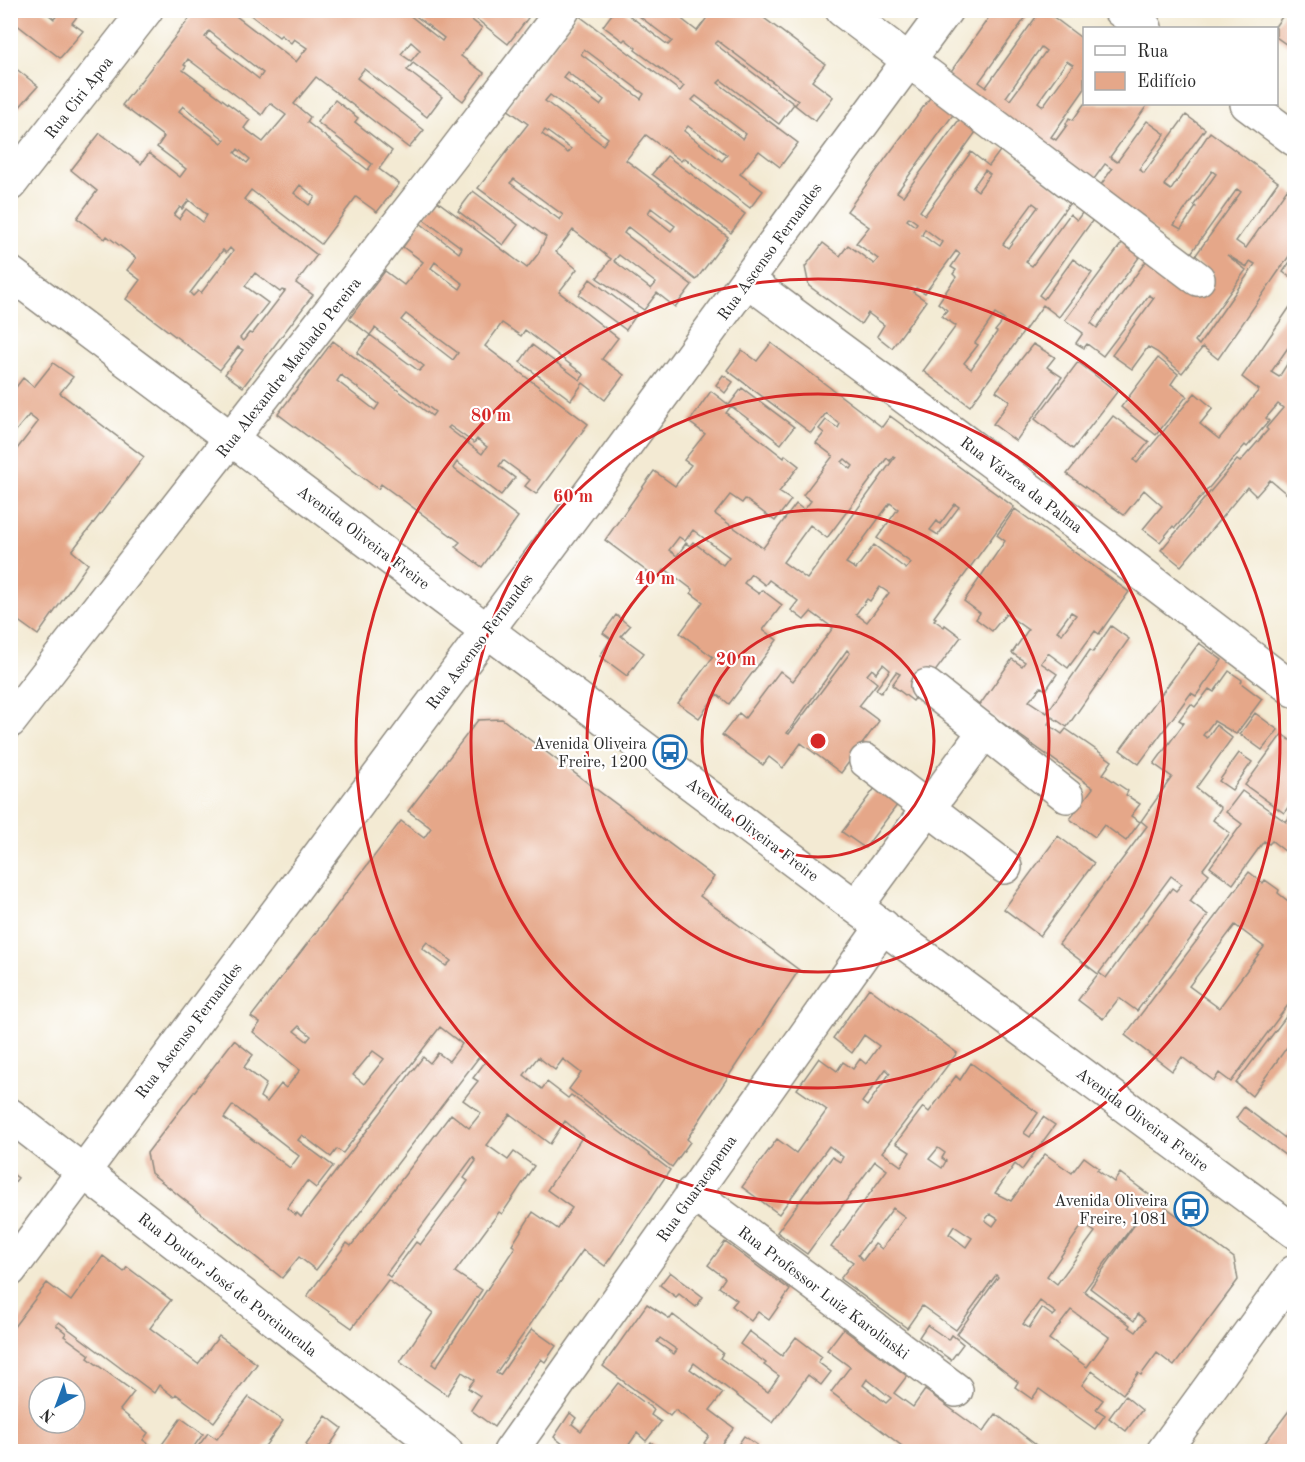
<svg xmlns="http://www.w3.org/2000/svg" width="1305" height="1462" viewBox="0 0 1305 1462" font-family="'Old Standard TT',serif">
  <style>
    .building { fill: #e5a789; fill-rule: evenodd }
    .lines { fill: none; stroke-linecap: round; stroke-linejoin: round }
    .minor-casing { stroke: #8f8a7f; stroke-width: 36 }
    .minor { stroke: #fff; stroke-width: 33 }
    .ring { fill: none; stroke: #d62828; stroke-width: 3 }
    .labels { text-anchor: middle; stroke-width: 4.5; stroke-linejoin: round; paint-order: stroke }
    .street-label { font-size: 16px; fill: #2b2b2b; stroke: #fff }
    .poi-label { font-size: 16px; fill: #2b2b2b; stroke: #fff; text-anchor: end }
    .centre { fill: #d62828; stroke: #fff; stroke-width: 3 }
    .ring-label { font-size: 18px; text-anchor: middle; font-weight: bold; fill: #d62828; stroke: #fff; stroke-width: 4.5; stroke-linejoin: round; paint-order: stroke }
  </style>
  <rect width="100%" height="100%" fill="#fff"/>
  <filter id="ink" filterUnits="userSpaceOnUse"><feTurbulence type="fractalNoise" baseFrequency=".0167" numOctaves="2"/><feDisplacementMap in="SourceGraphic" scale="12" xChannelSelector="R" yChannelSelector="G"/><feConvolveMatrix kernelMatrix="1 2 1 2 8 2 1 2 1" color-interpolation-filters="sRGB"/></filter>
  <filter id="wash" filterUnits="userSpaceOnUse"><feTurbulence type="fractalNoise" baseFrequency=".008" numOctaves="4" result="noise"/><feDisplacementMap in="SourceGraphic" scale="24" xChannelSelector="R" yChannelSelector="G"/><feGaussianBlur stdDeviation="1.35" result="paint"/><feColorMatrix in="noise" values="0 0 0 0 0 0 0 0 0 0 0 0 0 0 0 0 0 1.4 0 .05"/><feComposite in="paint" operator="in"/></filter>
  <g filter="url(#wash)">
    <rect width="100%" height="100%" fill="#f3ead3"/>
    <g id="blocks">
      <path class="building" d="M10,10h33l11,9 5,-6 -3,-3h26l-10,13 11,8 -23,27 -44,-34 -6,7z
        M196,10h32l68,52 11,-14 -13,-9 -3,4 -10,-8 -2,2 -35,-27h159l39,31 2,-3 -36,-28h51l23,18 -21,28 23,17 -21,28 -50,-38 -6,7 35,27 -15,20 -63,-48 -7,9 67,52 -15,18 -93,-71 -22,27 16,13 -3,5 61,48 4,-6 -55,-42 18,-22 23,18 -3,4 37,29 -13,18 20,15 -22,28 -21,-15 -35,47 -70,-54 -7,9 73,56 -21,28 17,12 -70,92 -18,-13 18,-24 -5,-3 -18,23 -94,-71 14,-19 -13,-10 9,-12 -29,-22 -2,3 -28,-21 20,-27 -26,-21 29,-37 41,31 8,-11 31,24 6,-8 -29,-22 7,-10 -42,-32zM209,31l54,42 -4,6 -54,-42zM411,42l9,8 -9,11 -10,-7zM188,59l74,56 8,-12 16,12 -23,27 -19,-14 6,-8 -67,-50 3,-4 -2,-1zM183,106l42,34 -3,3 -43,-32zM238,149l12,10 -3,4 -12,-10zM300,185l15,12 -6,8 -15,-12zM189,200l18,15 -4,7 -17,-13 -7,10 -5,-4 6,-8 2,2zM230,248l3,3 -32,42 -3,-2 -5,5 -3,-3 33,-43 3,3zM255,273l25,19 2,-2 3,1 -33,43 -3,-1 -6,8 -3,-3 28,-35 -23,-17z
        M465,10h53l10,8 -20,26z
        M615,10h7l46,35 4,-4 -41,-31h39l27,21 12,-16 -7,-5h55l-1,2 69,52 -13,17 21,16 -18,24 -20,-16 3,-4 -80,-60 -3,3 79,60 -15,20 -58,-44 -3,3 80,60 -18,24 -21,-16 -19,23 23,17 -13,17 -66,-50 -3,3 -35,-26 -20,25 102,77 -32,43 -68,-53 -4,6 68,52 -17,22 -18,-14 -13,17 -47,-32 14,-19 -38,-29 -17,22 21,17 -18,23 59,46 -16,21 22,16 -19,25 -22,-17 -12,17 -51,-38 12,-17 48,35 4,-5 -59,-45 -4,6 -19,-13 -17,23 103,78 -52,70 -11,-8 5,-6 -27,-20 -4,6 16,12 -14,17 -44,-33 -4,6 65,49 -36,50 -27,-20 5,-5 -79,-58 -3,5 -100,-75 55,-73 99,75 3,-4 -78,-59 13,-18 49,36 5,-5 -49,-38 -5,7 -21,-16 36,-48 19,14 19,-23 -20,-15 17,-24 39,30 3,-5 -39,-29 14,-18 90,67 11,-14 8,-17 -68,-49 50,-64 -21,-15 71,-94 102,76 4,-5 -49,-36 1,-2 -11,-9 -2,2 -20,-15zM584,49l60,45 -3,5 -60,-45zM567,72l37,28 -4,5 -37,-28zM550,95l58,43 -5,7 -58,-44zM696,96l50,38 -3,5 -51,-39zM688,126l39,29 -5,6 -38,-30zM545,130l26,19 -3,4 -26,-19zM514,179l49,36 -3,5 -50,-37zM651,208l24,18 -4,5 -23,-18zM619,255l37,28 -5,6 -37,-28zM435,262l28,22 -3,5 -29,-21zM406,314l52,39 -5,7 -52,-40zM341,375l38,29 -4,6 -38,-29zM450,426l24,17 3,-4 10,8 -5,7 -34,-26z
        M994,10h37l-52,72 7,5 55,-77h3l40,30v50l-33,47 5,3 11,-15 -1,-1 3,-6 4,2 11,-16h64l-38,53 7,5 30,-41 18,13 -26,35 5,4 42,-58 19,14 -41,56 7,5 39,-58 68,50 -42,59 10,7 41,-59 7,6v54l-76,110 -15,-12 -21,26 -25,-21 -9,-5 -16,22 -20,-14 42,-57 -5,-3 -46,61 -16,-12 -3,4 -8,-5 7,-10 -18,-13 60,-81 18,13 -52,71 6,5 52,-71 50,37 14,-20 -20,-15 48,-67 -4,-3 -48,67 -91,-67 14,-20 -7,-5 -14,19 -144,-106zM1041,47l5,4 -36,49 -4,-3zM1067,61l6,4 -30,41 -5,-4zM1212,171l4,3 -22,31 2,2 -15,22 -7,-4zM1227,255l20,12 3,-6 5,3 -56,81 -4,-4 51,-71z
        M1287,10h7v37l-1,2 -17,-12v-9h-2z
        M10,64l28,22 -28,32z
        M932,95l23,17 -58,80 6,4 58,-79 17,12 -58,82 5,4 46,-63 18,14 13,-18 70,52 -46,62 6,4 38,-52 7,6 8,-11 10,8 -56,78 5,4 29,-40 19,14 -33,44 -16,-12 -73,101 -47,-35 33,-45 -14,-10 5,-6 -9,-7 18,-26 -3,-3 3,-4 -5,-3 9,-13 -4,-3 -31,42 -9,-5 -3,4 13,9 -34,47 -15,-12 7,-11 -16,-12 -7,11 -52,-38 -4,-19 18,-24 17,13 8,-11 26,19 4,-5 -22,-16 13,-16 -22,-16zM985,170l5,4 -12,17 -5,-4zM1033,203l5,4 -30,41 -5,-4zM909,217l8,6 -2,3 -8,-6zM925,229l17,13 -3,5 -17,-12zM995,314l9,6 -9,11 2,1 -26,37 -7,-6 14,-18 -3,-2z
        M667,156l78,58 -14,19 -79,-59z
        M473,191l45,34 -15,20 -45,-34z
        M1294,256v24l-11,-8z
        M590,279l47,35 -11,16 -47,-35z
        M1294,301v38l-23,33 8,5 15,-24v147l-24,-20 -14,16 -9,-9 -66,79 -20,-16 76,-90 3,2 28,-32 -2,-2 17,-20 -1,-1 -4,-3 -12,14 3,3 -22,26 -2,-2 -70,83 -2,-2 -13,16 -17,-13 19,-23 -18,-16 -20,25 -57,-41 46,-58 36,26 -15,18 3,3 58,-70 18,15 -13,16 19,15 40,-49 -17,-13z
        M771,343l111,84 8,-11 124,91 -80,110 2,1 -2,2 10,7 1,-2 16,12 -48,64 -21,-16 8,-11 -4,-2 -15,21 -5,-4 14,-19 -7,-6 -7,9 -4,-4 -5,6 10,8 -18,23 20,15 -38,52 -40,-30 -18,25 -14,-11 -6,8 -41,-30 17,-22 6,5 35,-47 13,10 40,-53 -22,-16 -7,8 -13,-10 7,-9 -29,-21 -4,5 -14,-11 -7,9 15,11 3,-4 20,15 -19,25 14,10 -48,64 -12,-10 -18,24 -21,-15 35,-46 -33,-24 23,-31 -12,-9 2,-3 -28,-21 -8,10 -52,-39 49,-69 21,15 16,-21 -7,-5 21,-26 -16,-12 22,-31 18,14 13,-17 52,39 -13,17 -50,-38 -5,7 58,45 1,-3 14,11 -20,26 12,8 -16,21 -30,-22 -3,4 -12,-8 -15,19 48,34 33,-44 8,6 7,-9 -8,-6 30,-39 -17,-13 8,-10 -5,-4 7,-9 12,8 2,-4 -14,-11 -15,20 -84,-63 15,-20 15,11zM893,456l2,1 -88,122 -24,-17 27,-37 17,13 60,-80 3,3zM845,459l8,7 -2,3 -9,-7zM890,503l8,6 -21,29 34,25 -5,6 -32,-24 -18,24 -10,-6zM955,504l4,3 -21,28 -8,-5 7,-9 3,3zM693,530l36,27 -6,8 -30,-23 -3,4 -4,-3 -9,13 -8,-6 10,-13 6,4zM880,587l9,6 -22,29 -11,-8 11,-15 3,2zM847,650l3,3 -61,81 -2,-1z
        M1033,344l22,13 -8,10 15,10 -46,64 -23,-17 17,-23 -14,-10z
        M1158,358l20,16 -7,10 16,12 -31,39 -35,-28z
        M1078,362l39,30 -44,57 -38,-30z
        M53,363l20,14 -13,16 84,64 -72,94 16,13 -50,71 -21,-15 -7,9v-171l28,-36 -9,-7 -19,23v-43l13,-17 11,9z
        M723,375l10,7 -8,11 -9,-8z
        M1015,509l114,83 -30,42 -4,-3 -27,37 -20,-15 -7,10 16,11 -11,16 -5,-3 -12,14 18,12 43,-63 3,2 18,-26 18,13 -62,88 -15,-10 -4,7 14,10 4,-5 46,32 -9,13 25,17 -2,4 14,9 -9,12 9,6 -14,19 -22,-16 -9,12 -25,-18 23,-31 -114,-82 33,-47 10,7 3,-4 -13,-9 16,-23 -22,-16 -14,17 -16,-12 4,-6 -16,-12 41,-60 -8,-6zM1071,612l5,3 -14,19 -5,-3z
        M616,615l14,11 -9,10 23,17 -17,23 -27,-20 11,-17 -8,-6z
        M1199,643l23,17 -26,36 -5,-3 -52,71 -19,-14z
        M1229,671l13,9 -1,3 21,16 -26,35 -22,-13 -11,14 4,3 9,-13 16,13 -36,50 25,20 -8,12 17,13 -27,36 6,5 -19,27 18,14 -71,96 -18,-13 -16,21 -25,-19 20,-26 -39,-30 88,-118 -6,-5 31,-44 -18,-13 30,-41 -5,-3 12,-16 4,3 14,-18 5,3zM1171,876l11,8 -6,7 -4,-3 -66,90 -7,-5z
        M1255,713l23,17 -16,20 -22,-16z
        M502,719l212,158 -14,19 99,74 -112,169 3,3 -18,25 -103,-78 12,-16 -18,-14 -8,11 -17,-13 -14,18 18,14 5,-7 21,16 3,-3 99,75 -65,96 -22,-16 -87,123 4,2 32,-46 24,17 -11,16 -4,-3 -47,68 -23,-17 9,-14 -12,-8 6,-8 -12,-8 -15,23 -47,-33 33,-49 -45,-33 -36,48 -45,-32 40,-53 4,3 100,-132 18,14 12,-15 -18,-13 15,-19 -5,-3 12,-16 -6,-5 -163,213 -17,-13 -17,21 -131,-105 -4,-20 87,-113 19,15 -9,12 22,17 -6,13 7,5 14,-18 5,4 14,-18 -47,-38 7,-9 -9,-6 150,-196 23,17 7,-10 -23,-17 70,-91zM427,942l24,19 -5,5 -24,-18zM299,1026l12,10 -4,5 -13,-10zM440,1027l22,17 -13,17 -11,-8 -8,10 -7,-6 -122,160 -4,-4 -1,2 -9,-7 20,-27 9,7 17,-22 -35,-26 4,-5 29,22 6,-8 6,4zM373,1051l11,8 -20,25 -11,-9zM233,1105l66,51 -9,12 -66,-50zM510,1114l40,30 15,-23 18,15 -36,54 25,18 -14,21 -25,-17 -21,33 3,2 -79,120 -4,-3 50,-74 -27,-18 44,-60 3,2 32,-48 -20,-14 -6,8 -21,-15zM473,1157l3,4 -12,17 4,3 -48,64 -4,-3 -26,35 -4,-3z
        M1282,734l12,9v56l-10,14 -39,-28z
        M1239,753l13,9 -20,28 -13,-9z
        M878,784l23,16 -36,48 -23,-16z
        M1242,791l44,31 8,-12v32l-8,10 -14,-11 -3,3 -5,-3 -31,43 -23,-17 32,-43 -16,-12z
        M1058,836l36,27 -54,73 -36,-27z
        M1249,872l14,11 2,-3 14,10 -1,3 10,8 5,-6 1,1v101l-63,85 -12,-9 -5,8 -32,-24 -10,14 -47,-36zM1235,925l29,22 -45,61 -30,-22z
        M869,988l88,65 -75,99 19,14 9,-14 -14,-9 27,-36 6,5 27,-36 4,4 11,-17 67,50 -14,20 6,4 13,-20 12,8 -33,45 -7,-6 -20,29 16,8 34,-47 27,19 12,-16 15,11 -2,2 17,12 6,-9 114,85 4,22 -64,86 -17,-13 -16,22 -3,-2 -15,21 -31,-23 -10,14 21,15 -7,9 9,6 -10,14 -56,-40 -7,10 -17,-12 3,-5 -61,-48 41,-57 -2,-2 -40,55 -34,-24 -15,22 -67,-49 13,-17 -22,-15 56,-77 -12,-9 -68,93 -30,-22 55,-75 8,5 3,-5 -14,-11 -50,68 -37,-27 35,-48 19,14 31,-43 -30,-21 22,-31 18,13 6,-9 10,7 7,-10 6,5 13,-18 -15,-11 -12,18 -19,-15zM886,1069l4,4 -23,33 -5,-4zM938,1148l7,5 -3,5 4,3 -4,7 -13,-9zM893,1208l12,9 -23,32 -7,-5 -12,16 -5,-5zM990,1214l8,5 -5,7 -8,-6zM1137,1220h1l-48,68 44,33 4,-7 7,6 -9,12 -7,-5 1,-2 -46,-34zM1083,1224l12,8 -38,52 -10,-8zM954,1226l18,12 -6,9 -17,-13zM1040,1301l16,12 -3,3 -11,-8 -13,20 -6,-4zM1071,1310l38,27 -22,30 -38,-28z
        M1288,1014l6,4v35l-7,-6 -35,49 -16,-13z
        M1244,1107l41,31 9,-12v36l-58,-44z
        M10,1172l8,6 -8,10z
        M725,1242l65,48 -21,30 -11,-8 -7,9 -19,-15 5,-6 -18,-13 6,-9 -17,-13z
        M103,1256l21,16 3,-5 44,33 -21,28 48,36 21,-28 38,28 -43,58 -38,-28 -2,3 -15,-12 -5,8 -95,-71 -3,3 10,8 -2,3 26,19 -2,3 46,34 -14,18 28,23 -5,7 15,10 23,-32 22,16 -13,18h-180v-120l37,-49 24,18zM39,1387h36v36h-36z
        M670,1272l33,25 -7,10 -17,-13 -3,3 -16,-12z
        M647,1304l23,15 3,-4 50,38 -3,5 48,34 11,-16 -15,-11 2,-2 -26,-19 9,-13 33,25 14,-19 26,20 -4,5 13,10 -10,13 -13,-10 -35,48 -79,-60 -4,6 33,24 -13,17 24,18 -18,23 -12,-8 5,-7 -34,-26 -5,6 -67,-50zM660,1338l17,12 -3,4 -17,-12z
        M927,1325l22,15 3,-5 11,9 -12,16 -32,-23z
        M843,1329l64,47 -13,17 19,14 12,-17 58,42 13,-18 49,38h-84l-5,-4 -2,4h-44l-79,-60 19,-25 -23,-17zM867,1379l24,19 -5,5 -23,-18z
        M618,1383l36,27 -3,5 10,7 -15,19 -9,-8 -13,19h-51l-19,-15 16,-24 6,5 -4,6 9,7z
        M1125,1396l17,14 -16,21 -17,-13z
        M249,1397l34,24 -22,31h-67l14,-19 9,6z
        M1294,1404v48h-36z
        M326,1416l16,12 -14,20 4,4h-18l-8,-7z
        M744,1436l13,9 -5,7h-19z
        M651,1442l12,10h-19z"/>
    </g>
  </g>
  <g filter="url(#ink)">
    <use href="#blocks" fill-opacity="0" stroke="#8f8a7f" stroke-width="1.5"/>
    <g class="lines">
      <defs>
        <path id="minor" d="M842,10l356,269
          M1120,10l25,18
          M1247,104l47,35
          M10,184l136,-174
          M10,273l846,634 438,324
          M747,280l373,277 174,133
          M927,686l140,110
          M10,721l440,-563 113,-148
          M866,761l139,106
          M856,907l129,-176
          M10,1115l436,337
          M692,1193l264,197
          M10,1270l600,-804 336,-456
          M510,1452l373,-526
          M1163,1452l131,-180"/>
      </defs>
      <use href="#minor" class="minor-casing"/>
      <use href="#minor" class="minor"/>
    </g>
  </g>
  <g class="ring">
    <circle cx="818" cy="741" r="116"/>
    <circle cx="818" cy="741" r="231"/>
    <circle cx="818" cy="741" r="347"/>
    <circle cx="818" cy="741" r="462"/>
  </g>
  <defs>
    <symbol id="bus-ring" viewBox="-11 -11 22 22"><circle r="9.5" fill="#fff" stroke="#1f6fb2" stroke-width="1.5"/><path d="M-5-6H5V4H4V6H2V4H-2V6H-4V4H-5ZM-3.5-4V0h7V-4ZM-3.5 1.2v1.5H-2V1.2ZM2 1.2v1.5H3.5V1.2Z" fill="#1f6fb2"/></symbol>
  </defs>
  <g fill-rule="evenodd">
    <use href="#bus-ring" x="651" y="733" width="38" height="38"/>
    <use href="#bus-ring" x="1172" y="1190" width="38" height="38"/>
  </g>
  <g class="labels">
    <g class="street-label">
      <text transform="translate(78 97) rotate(-52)" y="6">Rua Ciri Apoa</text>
      <text transform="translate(769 251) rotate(-54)" y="6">Rua Ascenso Fernandes</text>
      <text transform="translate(288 367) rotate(-52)" y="6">Rua Alexandre Machado Pereira</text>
      <text transform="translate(1022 484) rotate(37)" y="6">Rua Várzea da Palma</text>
      <text transform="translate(364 537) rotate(37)" y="6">Avenida Oliveira Freire</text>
      <text transform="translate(479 641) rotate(-53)" y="6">Rua Ascenso Fernandes</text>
      <text transform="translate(753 829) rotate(37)" y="6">Avenida Oliveira Freire</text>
      <text transform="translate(188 1030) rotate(-53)" y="6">Rua Ascenso Fernandes</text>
      <text transform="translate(1143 1119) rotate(37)" y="6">Avenida Oliveira Freire</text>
      <text transform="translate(696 1188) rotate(-55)" y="6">Rua Guaracapema</text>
      <text transform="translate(228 1284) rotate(38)" y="6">Rua Doutor José de Porciuncula</text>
      <text transform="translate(824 1292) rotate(37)" y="6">Rua Professor Luiz Karolinski</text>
    </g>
    <g class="poi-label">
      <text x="647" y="749">Avenida Oliveira<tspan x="647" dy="18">Freire, 1200</tspan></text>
      <text x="1168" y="1206">Avenida Oliveira<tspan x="1168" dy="18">Freire, 1081</tspan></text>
    </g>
  </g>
  <circle cx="818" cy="741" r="9" class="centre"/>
  <g class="ring-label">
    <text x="491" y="421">80 m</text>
    <text x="573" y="502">60 m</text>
    <text x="655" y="584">40 m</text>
    <text x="736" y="665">20 m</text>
  </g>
  <rect width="1305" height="1462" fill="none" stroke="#fff" stroke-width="36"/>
  <rect x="1083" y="27" width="195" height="78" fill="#ffffff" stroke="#aaaaaa" stroke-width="1.5"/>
  <rect x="1095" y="46" width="30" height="9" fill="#ffffff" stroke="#aaaaaa" stroke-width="1.5"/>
  <text x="1137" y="57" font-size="18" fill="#2b2b2b">Rua</text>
  <rect x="1095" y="72" width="30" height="18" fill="#e5a789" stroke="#aaaaaa" stroke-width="1.5"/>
  <text x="1137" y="87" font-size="18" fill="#2b2b2b">Edifício</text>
  <g transform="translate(57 1405) rotate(221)"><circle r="28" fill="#ffffff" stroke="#aaaaaa" stroke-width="1.5"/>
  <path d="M0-4.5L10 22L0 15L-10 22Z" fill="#1f6fb2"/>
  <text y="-9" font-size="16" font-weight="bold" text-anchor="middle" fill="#2b2b2b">N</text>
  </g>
</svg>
